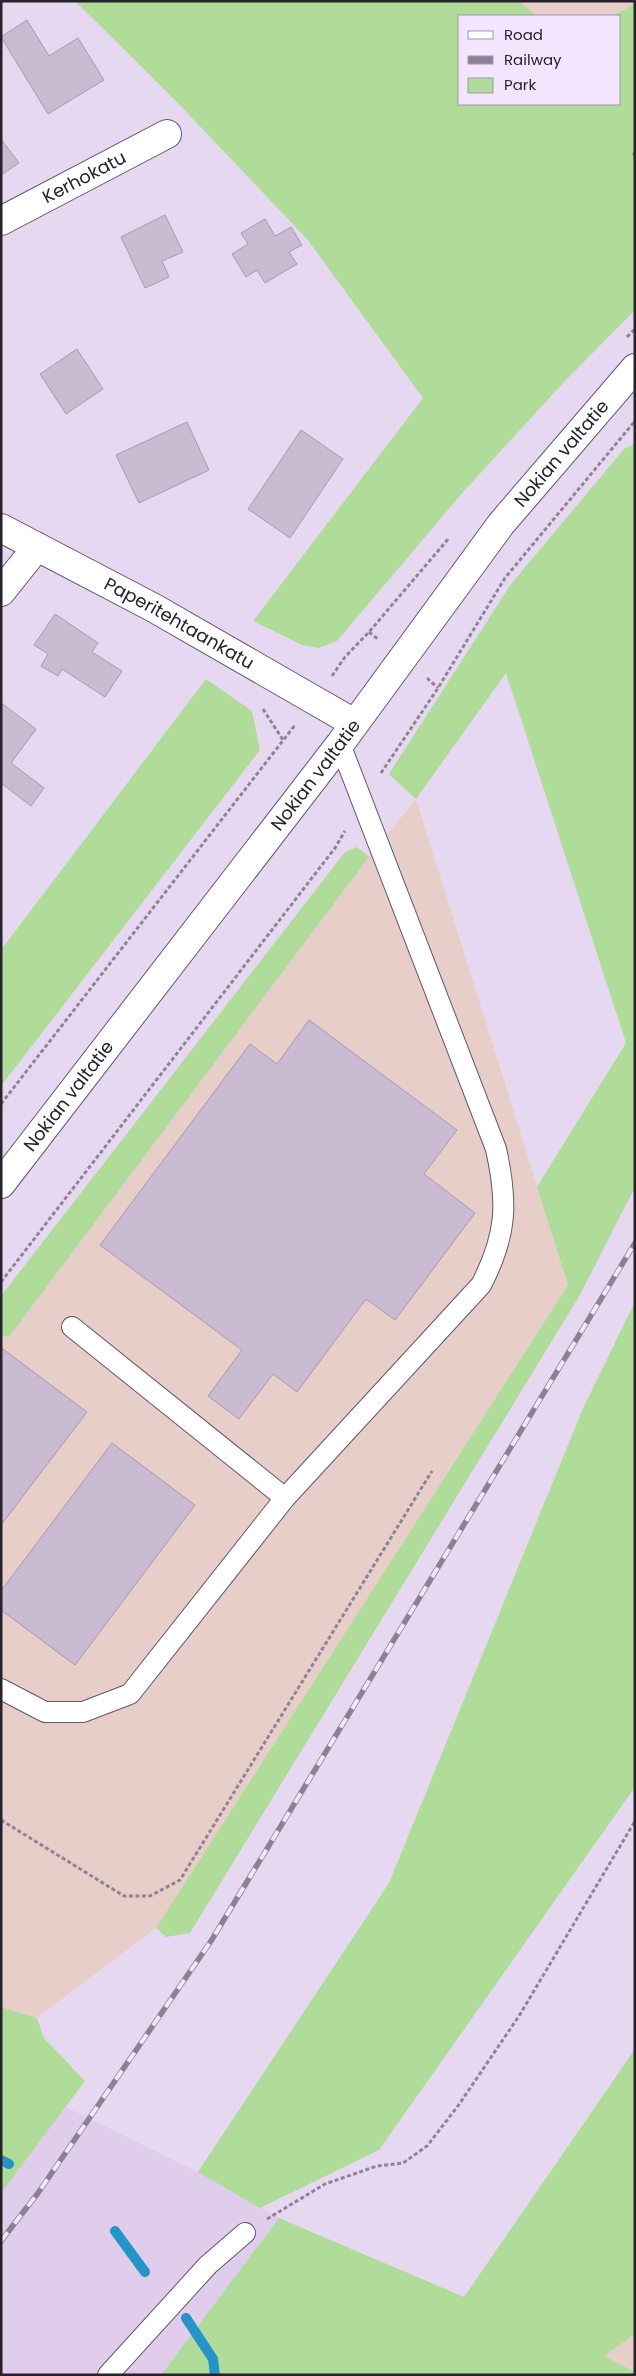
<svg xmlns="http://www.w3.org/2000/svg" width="636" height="2376" viewBox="0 0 636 2376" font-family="Poppins,sans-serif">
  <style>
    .industrial { fill: #e8cec9 }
    .built { fill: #e0cceb }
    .green { fill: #afdc98 }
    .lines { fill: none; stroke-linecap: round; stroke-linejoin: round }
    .stream { stroke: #2794c9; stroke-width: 10 }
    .building { fill: #cabbd3; stroke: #a799b0 }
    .service-casing { stroke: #63566b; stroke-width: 22 }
    .minor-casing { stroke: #63566b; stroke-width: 30 }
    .primary-casing { stroke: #63566b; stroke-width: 30 }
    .path { stroke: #8f8496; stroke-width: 3; stroke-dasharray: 4 2.5; stroke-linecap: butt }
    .service { stroke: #fff; stroke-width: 20 }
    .minor { stroke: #fff; stroke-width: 28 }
    .primary { stroke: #fff; stroke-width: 28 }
    .rail-casing { stroke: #8b8192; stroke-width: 5.5 }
    .rail { stroke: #f4e5fe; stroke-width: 4; stroke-dasharray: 11; stroke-linecap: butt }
    .labels { text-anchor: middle; stroke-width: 4.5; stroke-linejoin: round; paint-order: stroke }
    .street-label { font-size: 18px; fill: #27222b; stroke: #f4e5fe }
  </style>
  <rect width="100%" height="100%" fill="#e7d8f1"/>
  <path class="industrial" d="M519,1h116v3l-24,12h-75z
    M416,799l152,486 -412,643 -119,90 -36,-11v-672l8,2 360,-480z
    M635,2334v38l-31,-16z"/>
  <path class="built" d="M64,2106l134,66 81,46 -118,157h-160v-182z"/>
  <path class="green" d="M75,1h444l17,15h-76v88h160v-88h-9l24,-12v306l-72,73 -99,108 -127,150 -18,7 -17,-3 -49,-24 170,-223 -116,-159 -134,-141z
    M635,444v743l-55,108 -390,638 -24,4 -10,-9 412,-643 -31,-98 89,-144 -120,-370 -90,126 -27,-25 122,-190 114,-136z
    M206,679l46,32 8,39 -259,336v-136z
    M357,847l12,10 -360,480 -8,-2v-39l344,-444z
    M635,1302v485l-256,363 -119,58 -62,-36 191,-289 195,-477z
    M1,2007l36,11 7,20 41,43 -84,112z
    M635,2049v285l-31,22 31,16v3h-474l118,-157 185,79z"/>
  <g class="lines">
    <path class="stream" d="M1,2160l8,4
      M115,2231l30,41
      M186,2318l27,41 2,16"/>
  </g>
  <path class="building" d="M27,20l22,36 29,-18 26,42 -56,34 -47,-77z
    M1,139l18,24 -18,12z
    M165,215l18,37 -21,9 7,16 -24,11 -24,-51z
    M265,219l10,17 16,-9 11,18 -13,7 8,12 -32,19 -8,-13 -11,7 -14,-23 16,-10 -7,-11z
    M77,349l26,40 -37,25 -26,-40z
    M187,422l22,48 -70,33 -23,-48z
    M301,430l42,29 -53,79 -42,-29z
    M55,614l43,29 -6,9 30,19 -17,26 -43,-28 -4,7 -17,-10 7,-12 -14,-9z
    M1,703l35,26 -25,34 33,25 -13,18 -30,-23z
    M309,1020l148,110 -33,44 51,39 -80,107 -29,-21 -69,93 -24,-18 -34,45 -31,-23 34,-46 -142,-105 150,-201 27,20z
    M3,1349l84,63 -86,113v-173z
    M112,1443l83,62 -120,160 -74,-55v-19z"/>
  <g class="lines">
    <defs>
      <path id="service" d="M72,1327l213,171 196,-213c26,-50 27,-82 15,-136l-156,-405
        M1,1689l44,23h38l47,-18 155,-196
        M108,2375l100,-110 37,-32"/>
      <g id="minor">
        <path id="s1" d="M1,221l166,-87"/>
        <path id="s2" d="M1,528l153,80 200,115"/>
        <path d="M1,592l36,-45"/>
      </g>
      <g id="primary">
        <path id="s3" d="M1,1184l339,-440 161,-220 134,-156"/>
      </g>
    </defs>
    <use href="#service" class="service-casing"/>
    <use href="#minor" class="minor-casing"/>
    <use href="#primary" class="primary-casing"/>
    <path class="path" d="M633,153l2,3
      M627,337l8,-8
      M369,632l10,8
      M332,676l13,-19 24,-25 80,-94
      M427,678l11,10
      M263,709l20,31
      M381,773l57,-85 67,-110 130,-157
      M1,1104l294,-379
      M1,1282l334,-434 10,-17
      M1,1820l123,76h26l30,-16 252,-409
      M267,2219l58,-35 52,-18 26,-3 24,-17 31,-40 61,-90 116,-195"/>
    <use href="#service" class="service"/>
    <use href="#minor" class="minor"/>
    <use href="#primary" class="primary"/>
    <defs>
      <path id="rail" d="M1,2241l37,-48 173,-252 424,-698"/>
    </defs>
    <use href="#rail" class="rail-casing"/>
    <use href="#rail" class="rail"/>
  </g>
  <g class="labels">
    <g class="street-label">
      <text dy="6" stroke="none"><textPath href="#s1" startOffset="94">Kerhokatu</textPath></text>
      <text dy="6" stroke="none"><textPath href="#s3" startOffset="921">Nokian valtatie</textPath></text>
      <text dy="6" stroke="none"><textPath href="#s2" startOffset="202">Paperitehtaankatu</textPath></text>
      <text dy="6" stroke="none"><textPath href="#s3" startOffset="516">Nokian valtatie</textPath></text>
      <text dy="6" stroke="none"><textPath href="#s3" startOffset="111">Nokian valtatie</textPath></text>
    </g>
  </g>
  <rect width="636" height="2376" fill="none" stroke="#27222b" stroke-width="5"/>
  <rect x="458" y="15" width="162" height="90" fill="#f4e5fe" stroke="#a297aa"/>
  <rect x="468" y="31" width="25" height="8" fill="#ffffff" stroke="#a297aa"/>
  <text x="504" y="40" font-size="15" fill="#27222b">Road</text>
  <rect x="468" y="56" width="25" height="8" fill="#8b8192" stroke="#a297aa"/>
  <text x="504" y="65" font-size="15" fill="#27222b">Railway</text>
  <rect x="468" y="78" width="25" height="15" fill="#afdc98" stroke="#a297aa"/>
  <text x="504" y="90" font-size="15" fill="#27222b">Park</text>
</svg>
